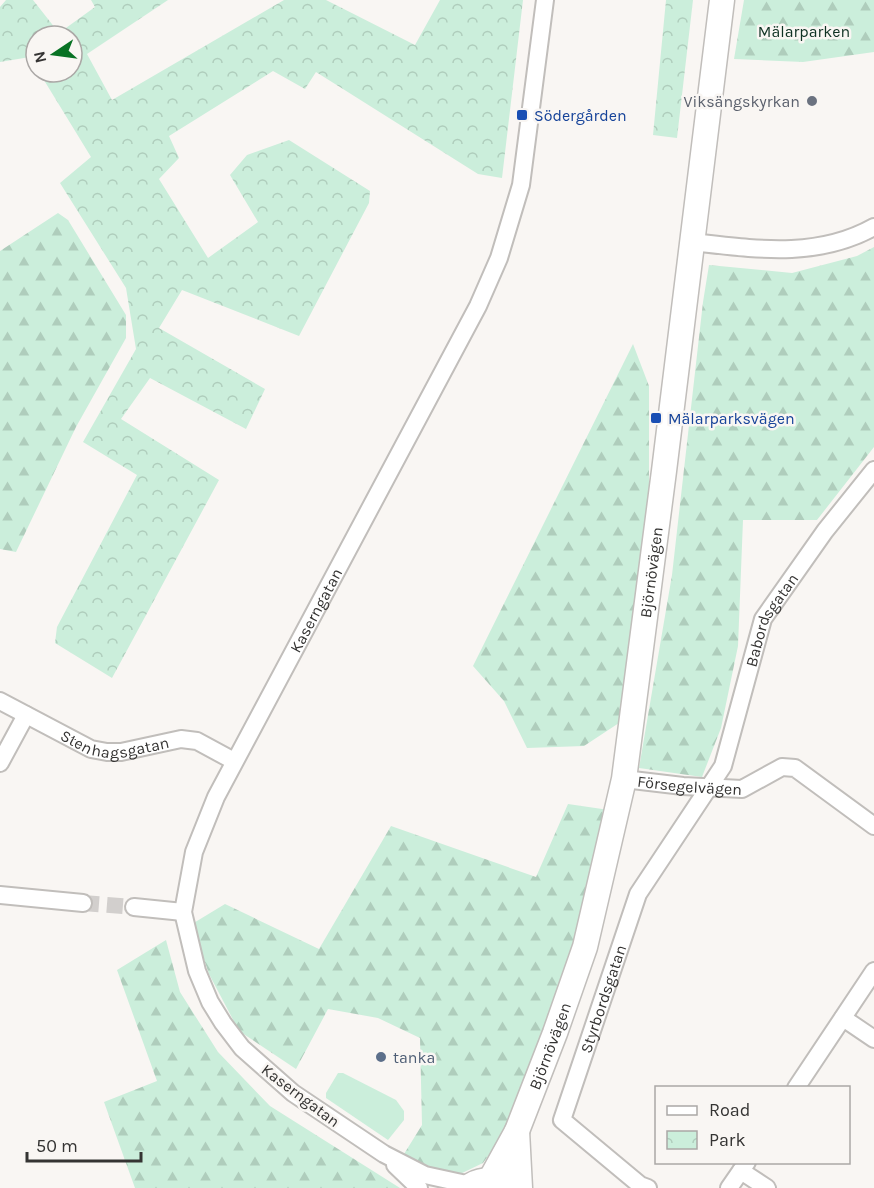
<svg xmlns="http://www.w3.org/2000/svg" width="874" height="1188" viewBox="0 0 874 1188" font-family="Karla,sans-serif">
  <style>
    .grass { fill: #cbeedb }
    .forest { fill: url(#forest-firs) }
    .park { fill: url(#park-crowns) }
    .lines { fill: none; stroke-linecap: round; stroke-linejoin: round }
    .minor-tunnel { stroke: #d2cfcd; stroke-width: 16; stroke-dasharray: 16 8; stroke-linecap: butt }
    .minor-casing { stroke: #c1bebb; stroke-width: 20 }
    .secondary-casing { stroke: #c1bebb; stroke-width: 27 }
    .minor { stroke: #fff; stroke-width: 16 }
    .secondary { stroke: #fff; stroke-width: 24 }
    .worship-dot { fill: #6b7280; stroke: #f9f6f3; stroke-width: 2 }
    .transit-dot { fill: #1a4fb4; stroke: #f9f6f3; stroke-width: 2 }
    .service-dot { fill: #5c6f8a; stroke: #f9f6f3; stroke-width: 2 }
    .labels { text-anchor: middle; stroke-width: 5; stroke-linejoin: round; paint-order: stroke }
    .park-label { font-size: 16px; fill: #0e3122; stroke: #f9f6f3 }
    .worship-label { font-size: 16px; fill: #5b616d; stroke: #f9f6f3; text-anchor: end }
    .transit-label { font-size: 16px; fill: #164399; stroke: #f9f6f3; text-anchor: start }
    .street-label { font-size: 16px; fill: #353433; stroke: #f9f6f3 }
    .service-label { font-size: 16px; fill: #4e5e75; stroke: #f9f6f3; text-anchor: start }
  </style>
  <defs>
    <pattern id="forest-firs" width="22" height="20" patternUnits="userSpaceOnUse" patternTransform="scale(1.5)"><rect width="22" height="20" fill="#cbeedb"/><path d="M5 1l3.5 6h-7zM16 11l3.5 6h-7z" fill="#afcdbc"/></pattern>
    <pattern id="park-crowns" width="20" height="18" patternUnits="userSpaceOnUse" patternTransform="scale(1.5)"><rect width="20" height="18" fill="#cbeedb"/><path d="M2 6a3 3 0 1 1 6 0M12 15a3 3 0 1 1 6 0" fill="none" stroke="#afcdbc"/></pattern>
  </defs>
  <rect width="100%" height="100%" fill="#f9f6f3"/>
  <path class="grass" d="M338,1073h5l53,27 8,11v9l-16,20 -62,-42v-5z"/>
  <path class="forest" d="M744,0h130v52l-71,10 -69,-3z
    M58,213l10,7 58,95v23l-50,89 -60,125 -16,-3v-298z
    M874,247v200l-57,73h-74l-5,126 -17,82 -19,49 -63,-9 33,-193 31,-273 6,-37 83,8 65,-17z
    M633,344l16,42v131l-27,204 -38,25 -57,2 -23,-47 -31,-35z
    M568,804l41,6 -10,51 -52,178 -47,101 -17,23 -25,12 -17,-3 -37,-18 18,-29 -2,-87 -42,-20 -50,-9 -32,60 -57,-38 -30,-57 -17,-50 33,-20 94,45 72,-123 145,51z
    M166,940l14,52 38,60 52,54 130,82h-265l-31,-86 53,-21 -40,-111z"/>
  <path class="park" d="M6,0h27l26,33 36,-26 -4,-7h77l-81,54 25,46 172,-100h42l89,45 25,-45h83l-21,178 -24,-4 -162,-102 -11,17 -32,-18 -104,65 10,22 -20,21 49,79 50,-36 -28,-47 17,-20 42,-15 81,51 -1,12 -70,133 -117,-46 -23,38 106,61 -19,40 -96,-51 -29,41 98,61 -107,198 -57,-35 2,-16 80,-152 -54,-33 53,-93 -10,-61 -66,-105 31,-26 -52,-85h33v-36h-36v31l-6,-10 -30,5v-55z
    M666,0h27l-16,138 -24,-3z"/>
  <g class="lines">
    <path class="minor-tunnel" d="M83,903l51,4"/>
    <defs>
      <g id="minor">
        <path d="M692,242c63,7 125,17 182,-15"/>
        <path id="s1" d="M0,701l91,48 16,3h14l60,-13 16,2 37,20"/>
        <path d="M0,763l26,-48"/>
        <path id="s2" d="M624,779l59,7 59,3 40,-22 13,1 79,58"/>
        <path d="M0,895l83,8"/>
        <path d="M134,907l49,5"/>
        <path d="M843,1018l31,21"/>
        <path d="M796,1088l78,-117"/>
        <path d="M395,1165l24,23"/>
        <path d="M741,1171l26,17"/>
        <path id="s3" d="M471,1185l-46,-10 -41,-21 -91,-61 -51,-45 -19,-25 -13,-21 -13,-31 -14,-59 11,-60 22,-55 262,-491 21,-48 22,-73 24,-185"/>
        <path id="s4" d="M648,1188l-8,-3 -78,-65 76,-226 85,-128 40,-147 62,-88 49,-61"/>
        <path d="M729,1188l18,-26"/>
      </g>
      <g id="secondary">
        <path d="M517,1131l3,57"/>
        <path id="s5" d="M490,1180l27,-49 38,-98 30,-86 39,-168 40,-308 58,-471"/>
        <path d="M467,1188c11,-9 24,-10 37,-4"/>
      </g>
    </defs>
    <use href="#minor" class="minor-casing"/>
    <use href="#secondary" class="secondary-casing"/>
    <use href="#minor" class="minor"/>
    <use href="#secondary" class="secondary"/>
  </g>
  <circle class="worship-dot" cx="812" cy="101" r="6"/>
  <g class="transit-dot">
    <rect x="516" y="109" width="12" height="12" rx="3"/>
    <rect x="650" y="412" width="12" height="12" rx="3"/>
  </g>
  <circle class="service-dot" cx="381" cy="1057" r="6"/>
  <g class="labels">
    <g class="park-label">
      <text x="804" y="37">Mälarparken</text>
    </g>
    <g class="worship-label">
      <text x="800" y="107">Viksängskyrkan</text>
    </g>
    <g class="transit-label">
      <text x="534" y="121">Södergården</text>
      <text x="668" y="424">Mälarparksvägen</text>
    </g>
    <g class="street-label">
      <text dy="6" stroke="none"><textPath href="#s5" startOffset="633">Björnövägen</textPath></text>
      <text dy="6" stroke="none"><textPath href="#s3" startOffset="753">Kaserngatan</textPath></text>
      <text dy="6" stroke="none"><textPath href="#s4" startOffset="657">Babordsgatan</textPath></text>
      <text dy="6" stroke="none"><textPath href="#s1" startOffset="126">Stenhagsgatan</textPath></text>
      <text dy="6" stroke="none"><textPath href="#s2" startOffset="66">Försegelvägen</textPath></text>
      <text dy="6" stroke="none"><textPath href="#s4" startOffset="238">Styrbordsgatan</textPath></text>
      <text dy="6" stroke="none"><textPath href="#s5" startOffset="147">Björnövägen</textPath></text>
      <text transform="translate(301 1095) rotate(37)" y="6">Kaserngatan</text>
    </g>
    <g class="service-label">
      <text x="393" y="1063">tanka</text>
    </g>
  </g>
  <rect x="655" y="1086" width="195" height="78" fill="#f9f6f3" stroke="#aba8a6" stroke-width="1.5"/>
  <rect x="667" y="1106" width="30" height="9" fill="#ffffff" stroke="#aba8a6" stroke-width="1.5"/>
  <text x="709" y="1116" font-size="18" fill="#353433">Road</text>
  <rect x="667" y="1131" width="30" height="18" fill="url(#park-crowns)" stroke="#aba8a6" stroke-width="1.5"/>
  <text x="709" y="1146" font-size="18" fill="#353433">Park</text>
  <g transform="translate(54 54) rotate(257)"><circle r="28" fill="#f9f6f3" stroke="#aba8a6" stroke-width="1.5"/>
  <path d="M0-4.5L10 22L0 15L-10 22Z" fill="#087224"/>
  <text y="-9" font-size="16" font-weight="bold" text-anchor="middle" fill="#353433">N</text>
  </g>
  <path d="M27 1152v9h114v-9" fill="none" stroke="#353433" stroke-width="3"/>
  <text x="36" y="1152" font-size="18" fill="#353433" stroke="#f9f6f3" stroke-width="4.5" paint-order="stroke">50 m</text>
</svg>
